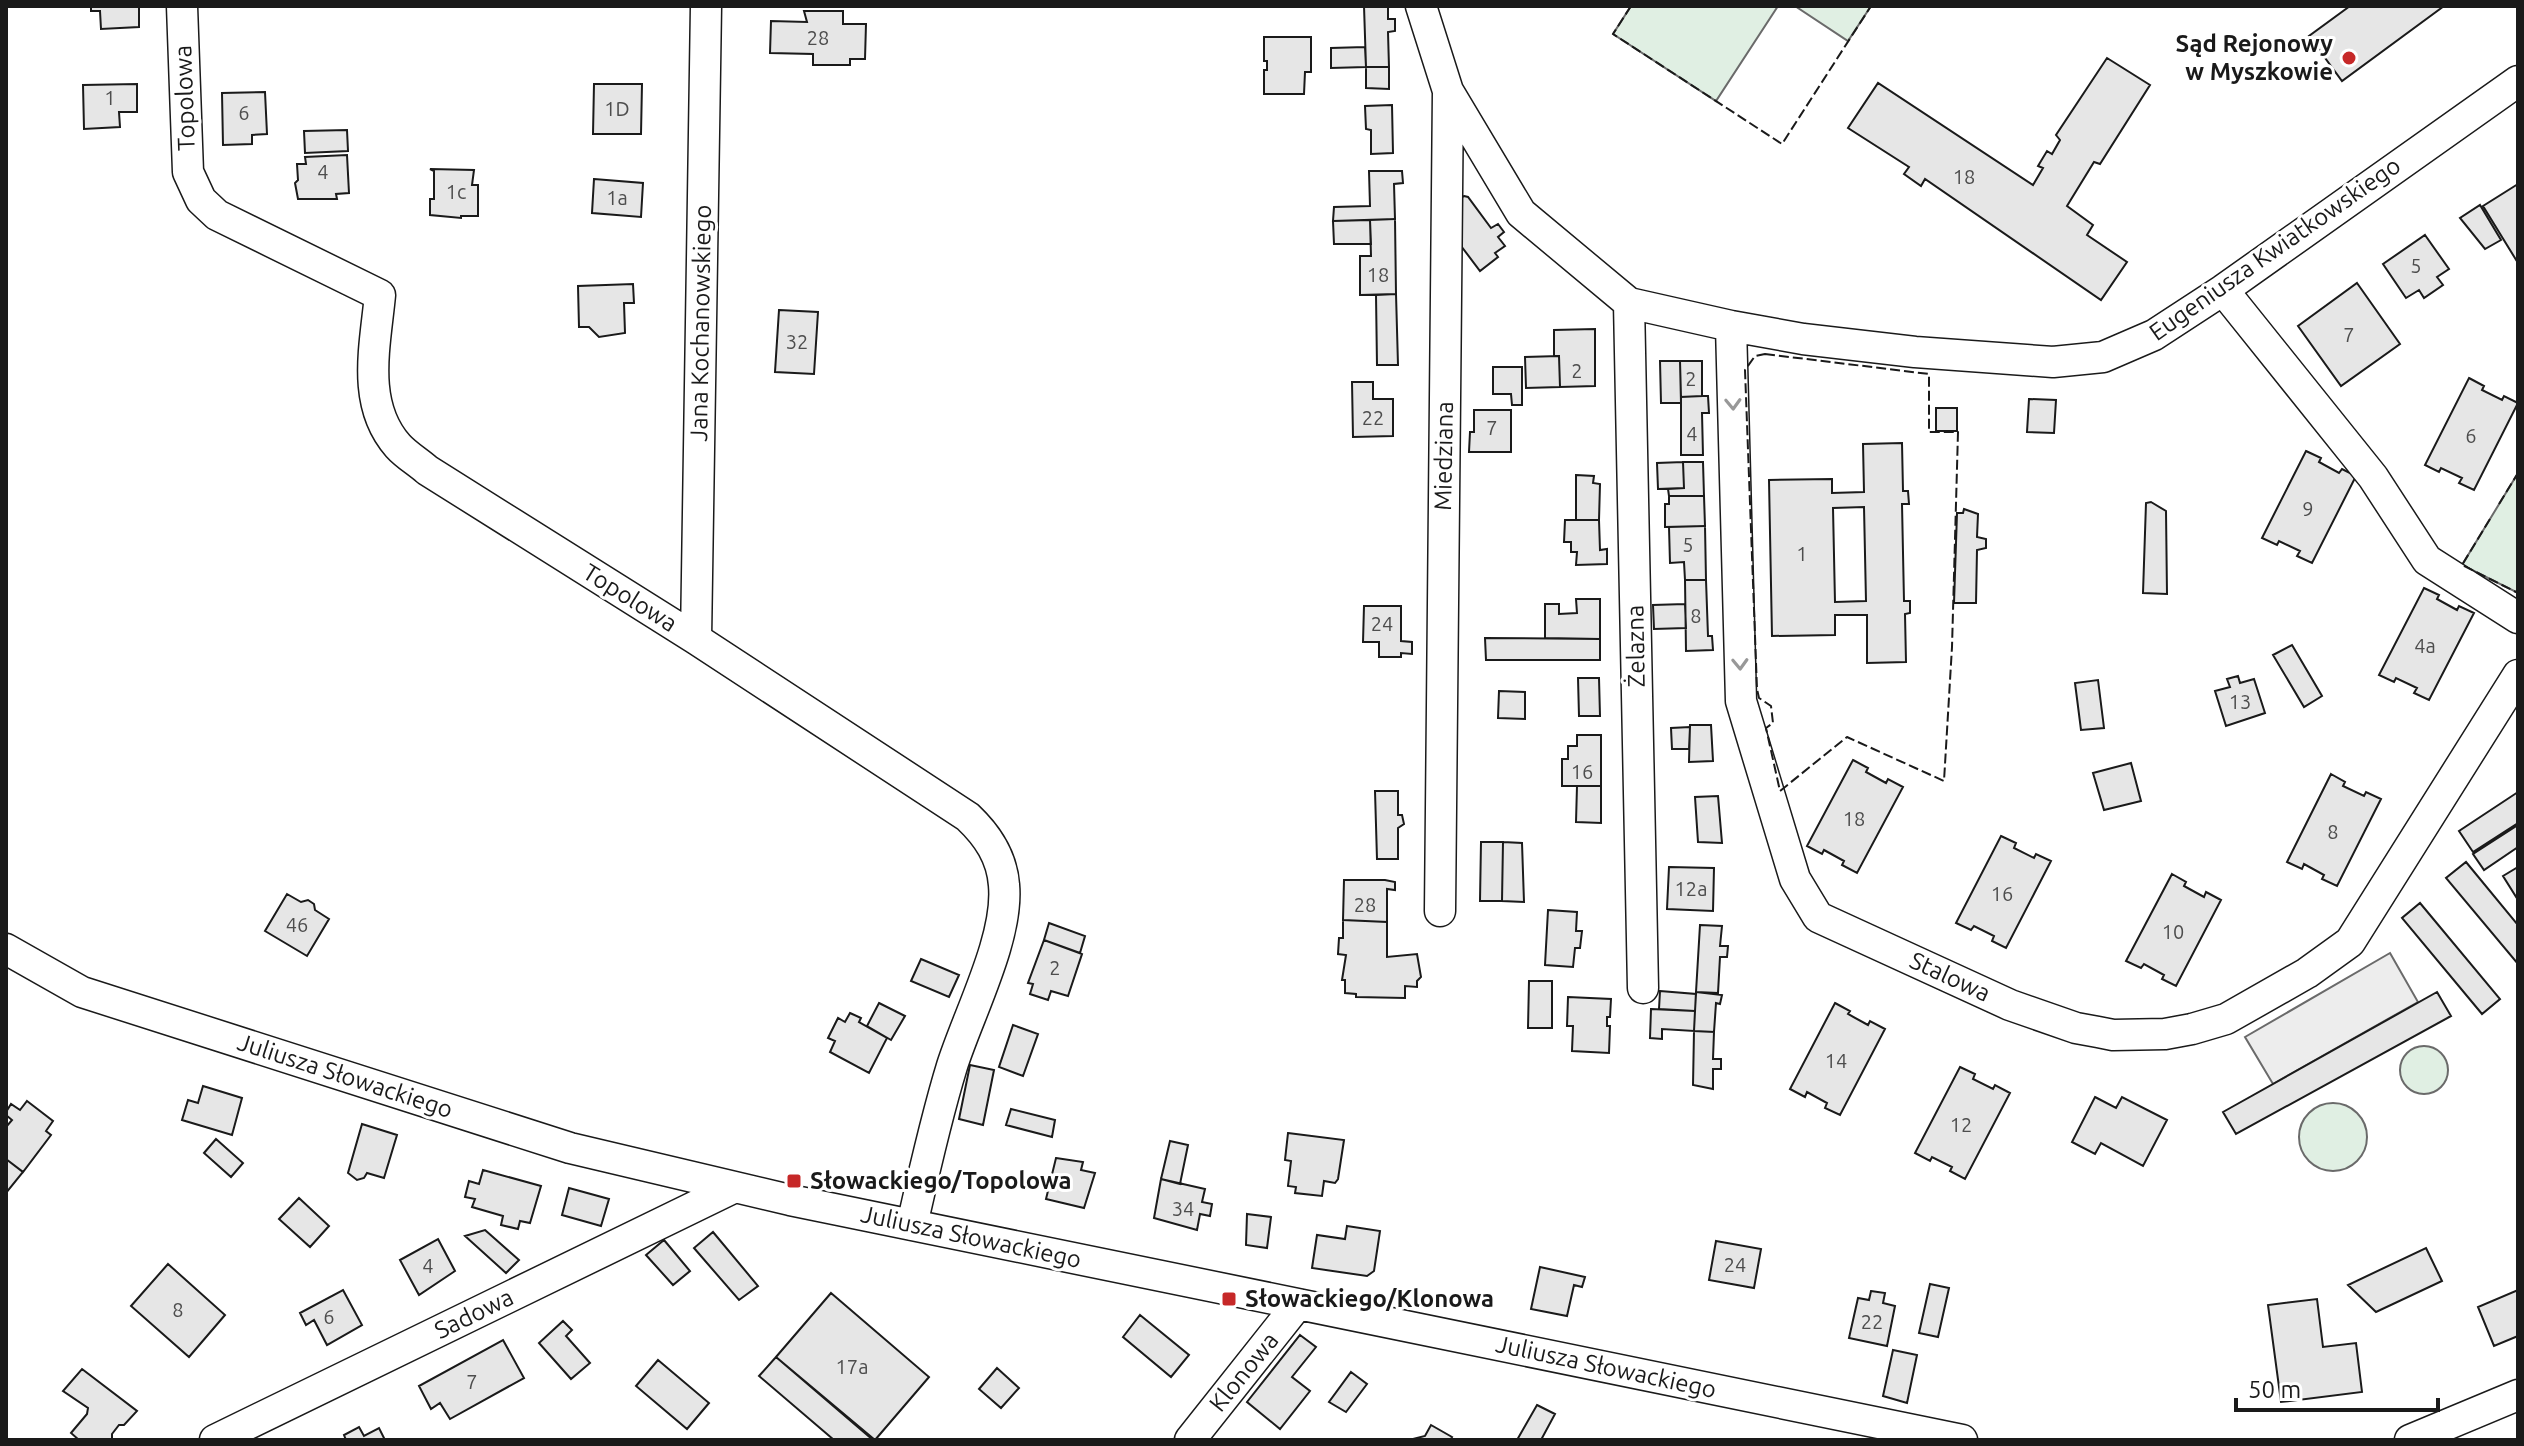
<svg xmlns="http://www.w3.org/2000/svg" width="2524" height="1446" viewBox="0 0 2524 1446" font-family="Ubuntu,sans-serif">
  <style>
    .green { fill: #e0efe3; stroke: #6a6a6a; stroke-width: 2 }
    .parking { fill: #ededed; stroke: #6a6a6a; stroke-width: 2 }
    .building { fill: #e6e6e6; stroke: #1a1a1a; stroke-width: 2; fill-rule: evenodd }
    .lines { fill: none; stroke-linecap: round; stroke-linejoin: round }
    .minor-casing { stroke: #1a1a1a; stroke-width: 33 }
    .minor { stroke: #fff; stroke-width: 30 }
    .fence { stroke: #1a1a1a; stroke-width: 2; stroke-dasharray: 10 4; stroke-linecap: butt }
    .oneway { stroke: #989898 }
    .poi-dot { fill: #c62828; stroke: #fff; stroke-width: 3 }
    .labels { text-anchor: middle; stroke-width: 6; stroke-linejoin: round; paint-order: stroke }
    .number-label { font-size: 20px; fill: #4d4d4d }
    .poi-label { font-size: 24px; font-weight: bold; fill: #1a1a1a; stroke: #fff; text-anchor: start }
    .street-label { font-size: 24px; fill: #1a1a1a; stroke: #fff }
  </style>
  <rect width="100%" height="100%" fill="#fff"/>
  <path class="green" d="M1631,6h147l-62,95 -103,-67z
    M1795,6h76l-23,35z
    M2518,473v120l-56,-28z
    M2400 1070a24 24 0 1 1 48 0a24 24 0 1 1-48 0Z
    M2299 1137a34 34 0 1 1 68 0a34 34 0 1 1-68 0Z"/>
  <path class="parking" d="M2390,953l28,49 -145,82 -28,-47z"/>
  <path class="building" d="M91,6h48v21l-38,2 -1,-18h-9z
    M1364,6h24v13h7v12l-7,1 1,35h-23z
    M2350,6h94l-102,75 -33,-45z
    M804,11h39v13h23l-1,35h-15v6h-37v-11l-43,-1 1,-32 36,1z
    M1264,37h47v35h-6l-1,22h-40v-24h3v-9h-3z
    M1365,47l1,20 -35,1v-20z
    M2107,58l43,27 -50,79 -6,-2 -27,44 26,19 -6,10 40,27 -26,38 -176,-121 -4,7 -17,-12 5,-7 -61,-39 30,-45 155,102 10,-17 -5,-2 9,-15 5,3 8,-14 -4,-5z
    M1366,67h23v22l-23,-1z
    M137,84v28h-18l1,15 -36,2 -1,-44z
    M594,84h48l-1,50h-48z
    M265,92l2,42 -15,1v9l-29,1 -1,-52z
    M1392,105l1,48 -22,1v-24l-5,-1 -1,-23z
    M347,130l1,21 -43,2 -1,-22z
    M347,155l2,38 -13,1 1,5h-39l-3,-16 3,-3 -1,-16h9l-1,-7z
    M430,169l44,1 -2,15h6v31h-17v2l-31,-3v-16h4v-28z
    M1369,171h33l1,12 -9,1 1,35 -62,2 1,-14 36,-1z
    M594,179l49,4 -2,34 -49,-4z
    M2518,184v79l-35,-57z
    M1464,196l4,1 23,31 7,-4 6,8 -6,5 7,9 -10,7 3,4 -18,14 -28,-37 5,-33z
    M2480,205l21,35 -16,9 -25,-31z
    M1395,219l1,75 -36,1v-39h11l-1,-36z
    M1370,220l1,24h-37l-1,-23z
    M2425,235l24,34 -12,8 6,8 -19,13 -5,-8 -13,8 -23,-34z
    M2357,283l43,61 -59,42 -43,-60z
    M633,284l1,19h-10l1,30 -26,4 -10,-10h-10l-1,-41z
    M1396,294l2,71h-21l-1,-70z
    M779,310l39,2 -4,62 -39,-2z
    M1595,329v57l-35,1 -1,-31h-5v-26z
    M1559,356l1,31 -34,1 -1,-31z
    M1660,361h20l1,42h-20z
    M1680,361h22v35l-21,1z
    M1493,367h29v38h-10l-1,-11h-18z
    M2469,378l15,8 -2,4 20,10 2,-4 14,7 -44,87 -15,-7 3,-5 -21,-10 -2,4 -14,-7z
    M1352,382h21v17h20v37l-40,1z
    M1702,396h6l1,17h-7l1,42h-22v-58z
    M2029,399l27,1 -2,33 -27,-1z
    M1936,408h21v23h-21z
    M1474,410h37v42h-42l1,-20h4z
    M1902,443l1,48h5l1,13h-7l2,97h6v12l-5,1 1,48 -39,1v-48h-32v20l-63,1 -3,-156 63,-1v14l32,-1 -1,-48zM1864,507l2,94 -31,1 -2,-94z
    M2306,451l15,7 -2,4 20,11 3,-4 14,7 -44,87 -15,-7 3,-5 -21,-10 -2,4 -15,-7z
    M1683,462h20l1,34h-35l-1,-7 16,-1z
    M1683,462l1,26 -26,1 -1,-26z
    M1576,475l18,1 -1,7 7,1 -1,36h-23z
    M1669,496h35l1,30 -40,1v-23h4z
    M2151,502l15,9 1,83 -24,-1 3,-90z
    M1964,509l14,5 -1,23 9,2v9l-9,2 -1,53h-22l3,-90h6z
    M1565,520h34l1,30 7,-1v15l-31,1 1,-13h-6v-10h-7z
    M1705,526l1,54h-21l-1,-18 -14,1 -1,-36z
    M1685,580h21l2,56h4l1,14 -27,1z
    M2424,588l15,7 -2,4 20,11 2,-4 15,7 -45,87 -15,-7 3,-5 -21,-10 -2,4 -15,-7z
    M1576,599h24v40l-55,-1v-34h14v10l18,-1z
    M1685,604l1,24 -32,1 -1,-24z
    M1364,606h37v35l11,1v12l-11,-1v4h-22v-15h-16z
    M1485,638l115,1v21h-114z
    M2292,645l30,51 -18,11 -31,-52z
    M2238,676l2,7 14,-4 11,34 -39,13 -11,-35 15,-4 -3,-8z
    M1578,678h21l1,38h-21z
    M2098,680l6,48 -23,2 -6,-47z
    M1499,691l26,1v27l-27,-1z
    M1690,725h21l2,36 -24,1z
    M1690,727l-1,22h-17l-1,-21z
    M1577,735h24v51h-39v-27h6v-13h9z
    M1853,760l15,8 -2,4 20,11 2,-4 15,8 -46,86 -15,-8 2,-4 -20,-11 -2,4 -15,-8z
    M2131,763l10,38 -37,9 -11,-37z
    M2331,774l14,8 -2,4 21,10 2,-4 15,7 -44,87 -15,-7 2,-4 -20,-11 -2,5 -15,-7z
    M1577,786h24v37l-25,-1z
    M1375,791h23v24h4l2,9 -6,4v31h-21z
    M2518,792v31l-45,29 -14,-21z
    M1718,796l4,47 -24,-1 -3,-45z
    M2518,825v22l-34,23 -11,-16z
    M2001,836l15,7 -2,5 20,10 2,-4 15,7 -45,87 -14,-7 2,-5 -20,-10 -3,4 -15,-7z
    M1481,842h22l-1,59h-22z
    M1503,842l19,1 2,59 -22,-1z
    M2466,862l52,63v39l-72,-86z
    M1669,867l45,1 -1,43 -46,-2z
    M2518,867v33l-15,-24z
    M2172,874l14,8 -2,4 20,11 2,-5 15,8 -45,86 -14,-7 2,-4 -20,-11 -3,4 -15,-7z
    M1344,880h41l10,2v8l-8,-1v33l-44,-2z
    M287,894l14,8 7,-2 6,4 1,6 14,9 -22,37 -42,-25z
    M2420,903l80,96 -18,15 -80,-96z
    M1548,910l29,2 -1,19h6l-2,17h-5l-2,19 -28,-2z
    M1343,920l44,2v35l30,-3 4,23 -4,4v6l-12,-1v12l-49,-1v-3l-11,-1v-13h-3l4,-25 -8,-1 1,-16h4z
    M1049,923l36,13 -5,17 -36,-13z
    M1700,925l22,1 -2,20h8l-1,11h-7l-2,36 -22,-1z
    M1044,940l38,14 -14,42 -17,-5 -3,9 -18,-6 3,-10 -5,-1z
    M921,959l38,16 -10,22 -38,-16z
    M1529,981h23v47h-24z
    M1660,991l36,3 -1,17 -36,-2z
    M1696,992l26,3 -2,9 -4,-1 -2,29 -20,-1z
    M2437,992l14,24 -215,118 -13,-22z
    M1568,997l43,2 -1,18h-3v9h3l-1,27 -37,-2 1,-25h-6z
    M879,1003l26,13 -14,24 -24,-14z
    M1835,1003l15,8 -2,3 20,11 2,-4 15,8 -45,86 -15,-7 2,-5 -20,-11 -2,5 -15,-8z
    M1651,1009l44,2 -1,20 -32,-2v10l-12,-1z
    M850,1013l11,5 -2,4 28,16 -18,35 -39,-21 5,-11 -7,-3 10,-20 7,4z
    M1013,1025l25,9 -15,42 -24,-9z
    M1694,1031l20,1 -1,27h8v10h-8v20l-20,-4z
    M970,1065l24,5 -11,55 -24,-6z
    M1960,1067l15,7 -2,5 20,10 2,-4 15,8 -45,86 -15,-8 2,-4 -20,-10 -2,4 -15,-8z
    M203,1086l39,12 -10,37 -50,-15 6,-20 10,3z
    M2095,1097l21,11 6,-11 45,23 -24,46 -42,-23 -6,11 -23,-12z
    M27,1101l26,20 -7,10 5,4 -28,37 -17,-13v-32l6,-7 -6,-5v-3l5,-8 9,6z
    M1011,1109l44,11 -3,17 -46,-12z
    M362,1124l35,11 -13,43 -17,-5 -3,5 -7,2 -9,-7z
    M1288,1133l56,7 -6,39 -3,4 -11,-2 -2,15 -27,-3 1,-6 -8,-1 3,-25 -6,-1z
    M216,1139l27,24 -12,14 -27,-24z
    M1170,1141l18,4 -8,39 -19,-5z
    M1056,1158l27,4 -2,8 14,3 -11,35 -38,-9z
    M6,1159l17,13 -17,21z
    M483,1170l58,16 -11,37 -10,-2 -2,8 -17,-4 2,-9 -31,-9 3,-8 -10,-2 4,-16 10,3z
    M1161,1179l44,10 -3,13 10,2 -2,12 -10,-2 -3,16 -43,-12z
    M569,1188l40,11 -8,27 -39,-11z
    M299,1198l30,28 -19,21 -31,-28z
    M1247,1214l24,3 -4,31 -21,-3z
    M1347,1226l33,5 -6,40 -7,5 -55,-8 5,-33 28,4z
    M485,1230l34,30 -13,13 -41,-37z
    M713,1232l45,54 -19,14 -45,-52z
    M438,1239l17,32 -36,24 -19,-35z
    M664,1240l26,31 -17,14 -27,-30z
    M1716,1241l45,8 -7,39 -45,-8z
    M2426,1248l16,33 -66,31 -28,-27z
    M168,1264l57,51 -36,42 -58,-51z
    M1540,1267l45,10 -3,10 -8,-2 -7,31 -36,-7z
    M1930,1284l19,4 -11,49 -19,-4z
    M343,1290l19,35 -35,20 -13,-25 -8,5 -6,-12z
    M2518,1290v46l-24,10 -16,-39z
    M1871,1291l14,2 -2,10 12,3 -8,40 -38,-8 9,-40 11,2z
    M831,1293l98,84 -54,63 -99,-83z
    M2317,1299l6,48 33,-4 6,49 -81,10 -13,-97z
    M1140,1315l49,40 -18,22 -48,-40z
    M563,1321l9,9 -6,6 24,27 -19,16 -32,-36z
    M1300,1335l16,12 -24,30 18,14 -30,38 -33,-27z
    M503,1340l21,38 -74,41 -10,-16 -9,6 -12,-23z
    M1893,1350l24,5 -10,48 -24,-7z
    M776,1357l97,83h-39l-75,-64z
    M658,1360l51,43 -22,26 -51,-43z
    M997,1368l22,20 -18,20 -22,-19z
    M82,1369l55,42 -13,14h-5l-7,9v6h-33l-8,-7 16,-19 1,-6 -25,-17z
    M1351,1372l16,12 -21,28 -17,-10z
    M1537,1405l18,9 -14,26h-24z
    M1431,1425l21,12 -2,3h-41l16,-4z
    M359,1427l5,9 15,-8 6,12h-39l-2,-5z"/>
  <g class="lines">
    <defs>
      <path id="minor" d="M182,6l6,166 13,28 16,15 163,80c-5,52 -19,109 18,151 8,9 20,16 29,24l269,169 272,178c20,19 34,40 36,68 5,53 -36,130 -52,181 -16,52 -28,106 -40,159
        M1421,6l27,85 -8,820
        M1448,91l73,122 108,90 102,23 72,13 112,13 138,10 50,-5 51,-22 69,-45 295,-209
        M2223,290l150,187 54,83 91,58
        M1629,303l14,685
        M1731,326l10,375 54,178 23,38 192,88 66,23 22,4 15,3 52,-1 27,-5 34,-10 81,-46 43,-31 168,-267
        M696,639l10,-633
        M6,949l76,43 488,156 220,52 1172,240
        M215,1440l518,-252
        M1190,1440l108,-136
        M2410,1440l108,-45"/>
    </defs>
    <use href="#minor" class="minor-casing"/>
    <use href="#minor" class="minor"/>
    <path class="fence" d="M1631,6l-18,28 169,110 89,-138
      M1765,354l164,20v58h29l-6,215 -8,134 -97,-44 -67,54 -14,-63 7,-5 -2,-17 -12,-8 -2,-9 -12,-319 10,-14z
      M2499,504l19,-31
      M2490,519l-28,46 56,28"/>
  </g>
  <defs><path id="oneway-chevron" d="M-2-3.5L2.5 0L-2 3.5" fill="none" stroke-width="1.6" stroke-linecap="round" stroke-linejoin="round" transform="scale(2)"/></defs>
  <g class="oneway">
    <use href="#oneway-chevron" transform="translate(1733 404) rotate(88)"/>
    <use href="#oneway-chevron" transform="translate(1740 664) rotate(88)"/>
  </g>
  <g class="poi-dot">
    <circle cx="2349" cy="58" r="8"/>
    <rect x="786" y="1173" width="16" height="16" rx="4"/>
    <rect x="1221" y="1291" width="16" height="16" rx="4"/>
  </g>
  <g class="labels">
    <g class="number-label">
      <text x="818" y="45">28</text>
      <text x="110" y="105">1</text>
      <text x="617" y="116">1D</text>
      <text x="244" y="120">6</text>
      <text x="323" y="179">4</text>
      <text x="1964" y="184">18</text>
      <text x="456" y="199">1c</text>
      <text x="617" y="205">1a</text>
      <text x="2416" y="273">5</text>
      <text x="1378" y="282">18</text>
      <text x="2349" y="342">7</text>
      <text x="797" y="349">32</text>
      <text x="1577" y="378">2</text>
      <text x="1691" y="386">2</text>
      <text x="1373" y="425">22</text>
      <text x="1492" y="435">7</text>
      <text x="1692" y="441">4</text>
      <text x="2471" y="443">6</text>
      <text x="2308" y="516">9</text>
      <text x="1688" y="552">5</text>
      <text x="1802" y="561">1</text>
      <text x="1696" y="623">8</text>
      <text x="1382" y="631">24</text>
      <text x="2425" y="653">4a</text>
      <text x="2240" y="709">13</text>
      <text x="1582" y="779">16</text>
      <text x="1854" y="826">18</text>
      <text x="2333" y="839">8</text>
      <text x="1691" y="896">12a</text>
      <text x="2002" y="901">16</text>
      <text x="1365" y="912">28</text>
      <text x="297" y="932">46</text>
      <text x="2173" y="939">10</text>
      <text x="1055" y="975">2</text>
      <text x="1836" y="1068">14</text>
      <text x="1961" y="1132">12</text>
      <text x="1183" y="1216">34</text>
      <text x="1735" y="1272">24</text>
      <text x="428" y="1273">4</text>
      <text x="178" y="1317">8</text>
      <text x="329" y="1324">6</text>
      <text x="1872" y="1329">22</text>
      <text x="852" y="1374">17a</text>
      <text x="472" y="1389">7</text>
    </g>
    <g class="poi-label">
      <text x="2333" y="52" text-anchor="end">Sąd Rejonowy<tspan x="2333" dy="28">w Myszkowie</tspan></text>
      <text x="810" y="1189">Słowackiego/Topolowa</text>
      <text x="1245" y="1307">Słowackiego/Klonowa</text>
    </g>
    <g class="street-label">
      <text transform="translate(185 98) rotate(-92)" y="8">Topolowa</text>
      <text transform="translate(2275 249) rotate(-35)" y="8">Eugeniusza Kwiatkowskiego</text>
      <text transform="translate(701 323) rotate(-89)" y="8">Jana Kochanowskiego</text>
      <text transform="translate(1444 456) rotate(-89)" y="8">Miedziana</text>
      <text transform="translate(630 598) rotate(32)" y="8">Topolowa</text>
      <text transform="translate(1636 646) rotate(-91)" y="8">Żelazna</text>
      <text transform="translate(1950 977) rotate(25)" y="8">Stalowa</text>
      <text transform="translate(345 1076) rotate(18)" y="8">Juliusza Słowackiego</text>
      <text transform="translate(971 1237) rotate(12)" y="8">Juliusza Słowackiego</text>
      <text transform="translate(474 1314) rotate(-26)" y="8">Sadowa</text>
      <text transform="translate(1606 1367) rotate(12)" y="8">Juliusza Słowackiego</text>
      <text transform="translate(1244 1372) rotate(-51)" y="8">Klonowa</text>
    </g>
  </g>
  <rect width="2524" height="1446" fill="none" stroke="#1a1a1a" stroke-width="16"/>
  <path d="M2236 1398v12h202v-12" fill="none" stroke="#1a1a1a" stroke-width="4"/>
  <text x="2248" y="1398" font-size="24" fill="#1a1a1a" stroke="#ffffff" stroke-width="6" paint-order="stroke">50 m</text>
</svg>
